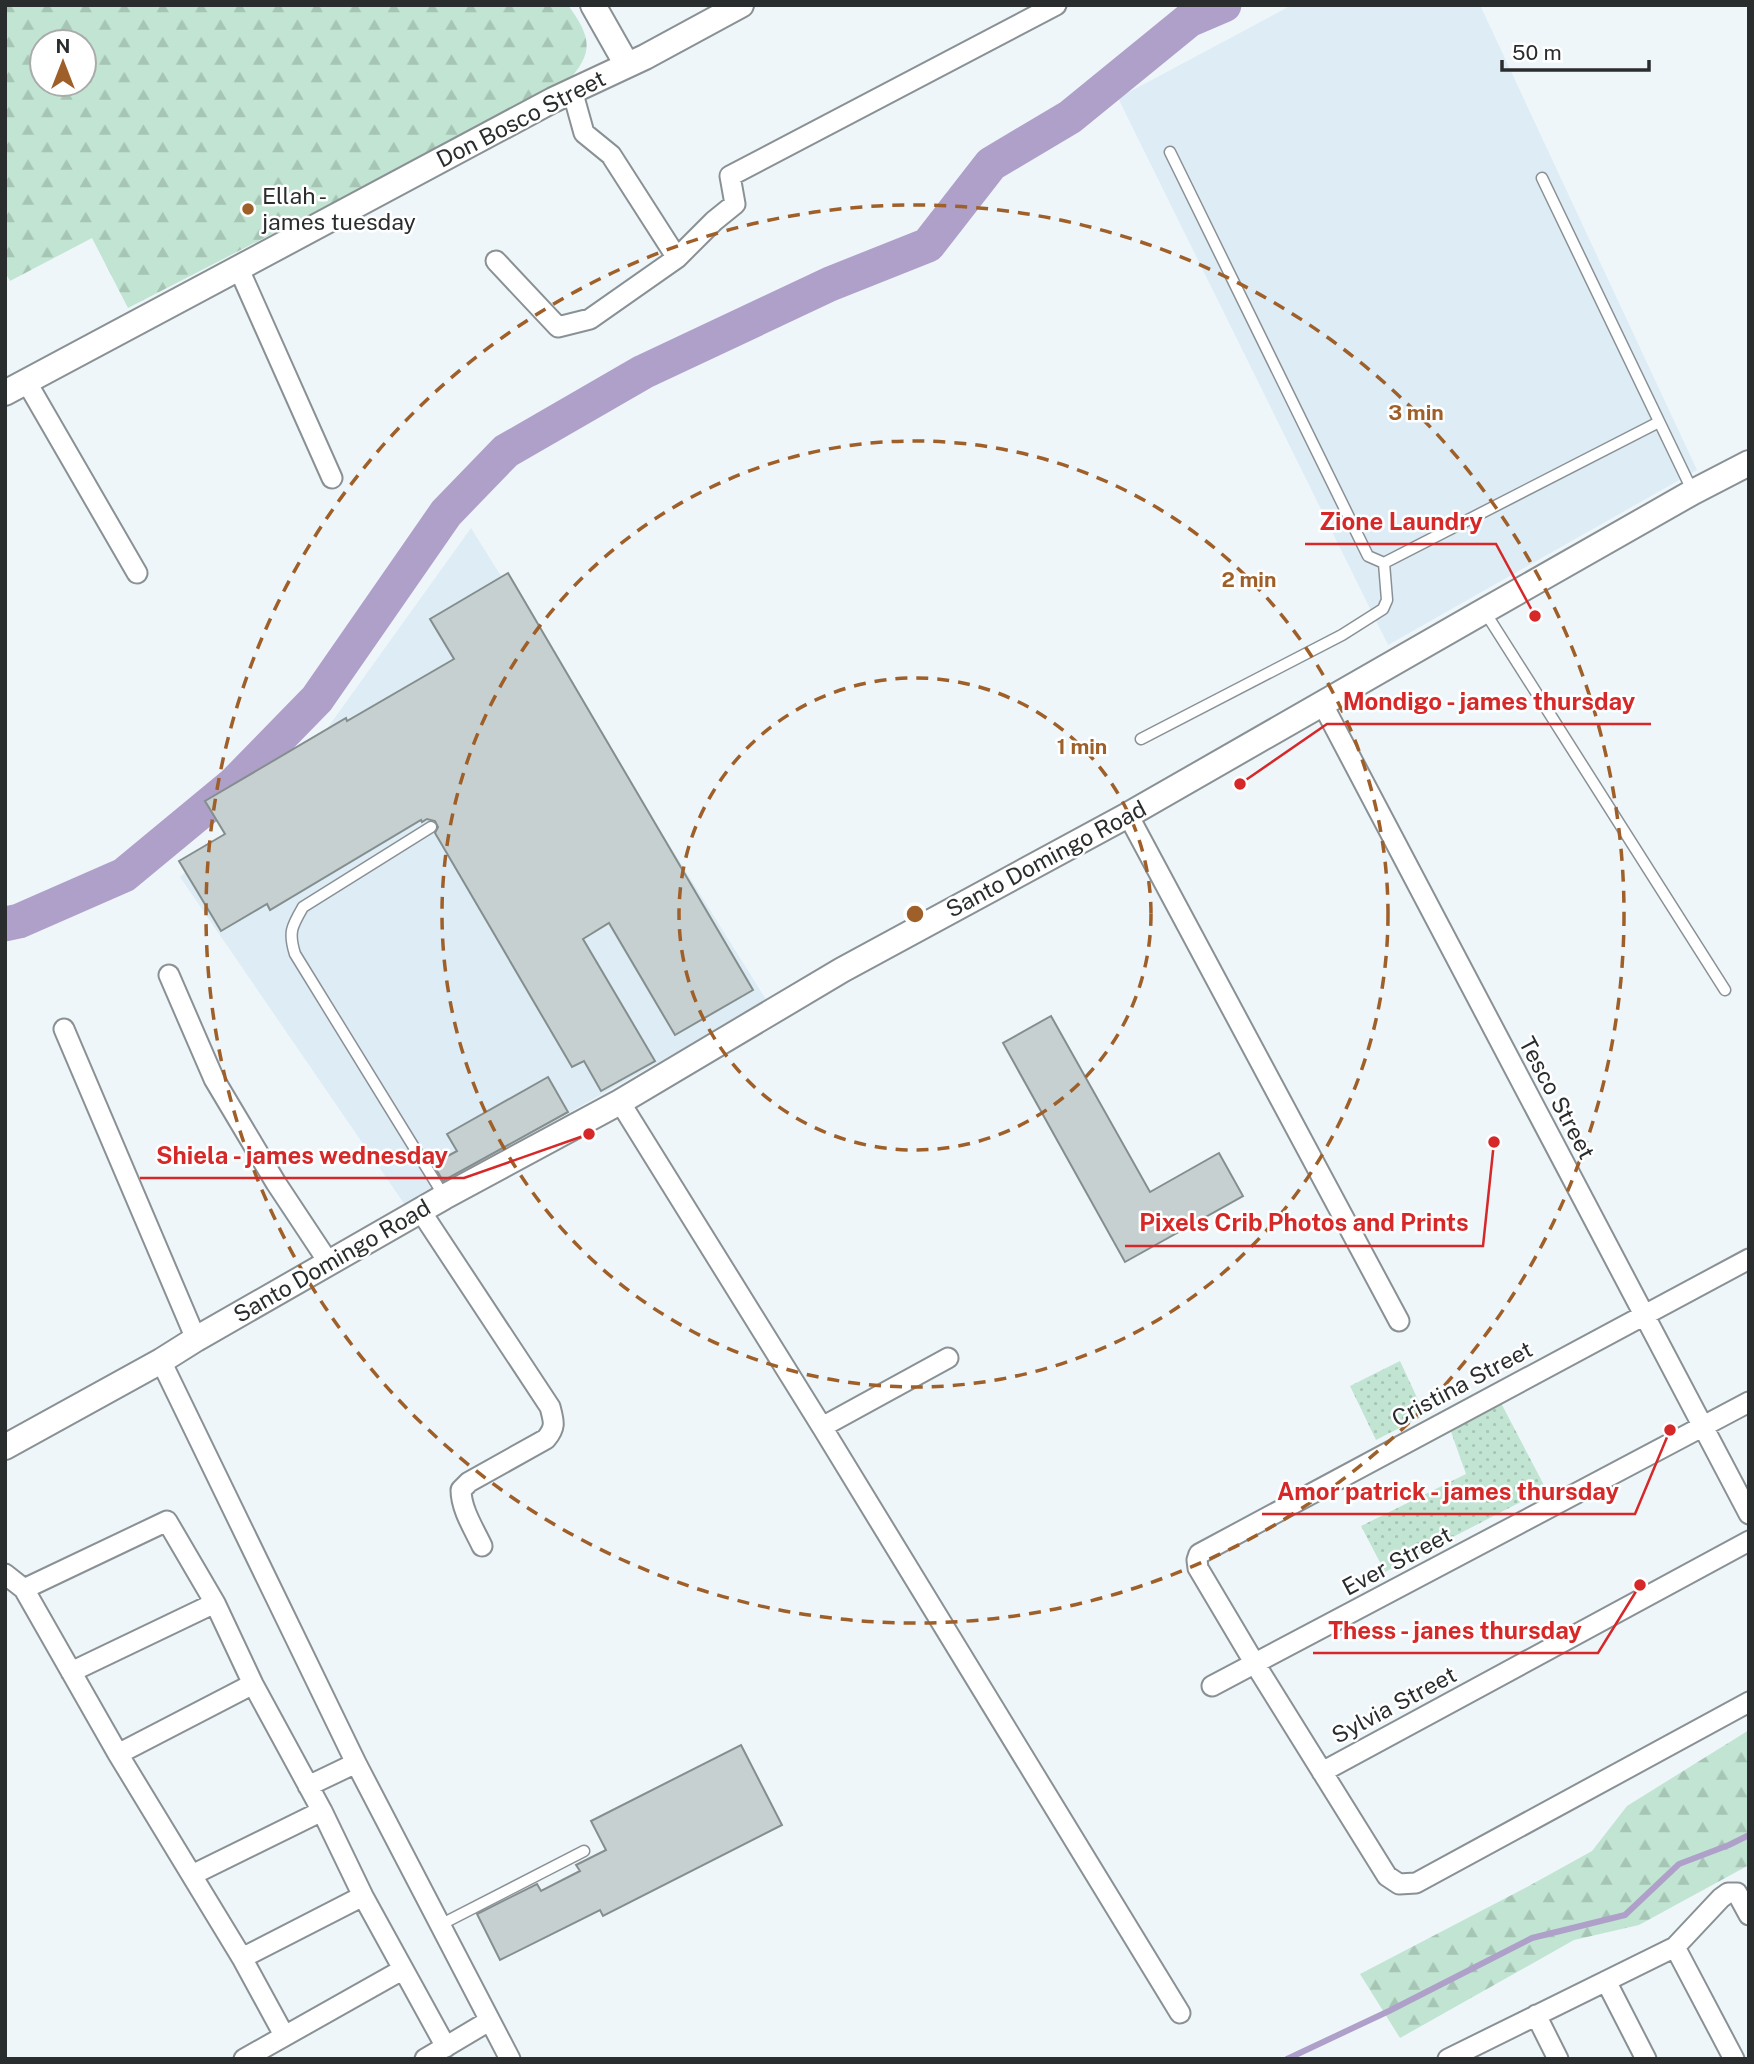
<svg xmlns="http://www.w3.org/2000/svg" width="1754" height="2064" viewBox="0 0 1754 2064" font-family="'Public Sans',sans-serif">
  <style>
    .built { fill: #ddecf5 }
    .grass { fill: url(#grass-dots) }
    .forest { fill: url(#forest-firs); fill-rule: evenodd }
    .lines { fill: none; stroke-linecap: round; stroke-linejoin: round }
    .stream { stroke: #afa0ca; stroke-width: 6 }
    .river { stroke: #afa0ca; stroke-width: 35 }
    .building { fill: #c7d0d0; stroke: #858e8e; stroke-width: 2 }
    .service-casing { stroke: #8a9195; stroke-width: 13 }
    .minor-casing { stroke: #8a9195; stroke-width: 23 }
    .tertiary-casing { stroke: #8a9195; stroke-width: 28 }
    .service { stroke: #fff; stroke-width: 10 }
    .minor { stroke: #fff; stroke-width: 19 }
    .tertiary { stroke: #fff; stroke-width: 24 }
    .ring { fill: none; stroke: #9f5f29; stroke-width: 3.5; stroke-dasharray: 12 9 }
    .poi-dot { fill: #9f5f29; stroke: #fff; stroke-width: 2.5 }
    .labels { text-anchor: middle; stroke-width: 5; stroke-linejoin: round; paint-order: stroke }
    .street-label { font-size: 23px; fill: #2a2d2e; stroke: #fff }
    .poi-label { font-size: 23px; fill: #2a2d2e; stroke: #fff; text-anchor: start }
    .centre { fill: #9f5f29; stroke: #fff; stroke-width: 3.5 }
    .ring-label { font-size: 21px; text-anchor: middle; font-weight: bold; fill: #9f5f29; stroke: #fff; stroke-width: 5; stroke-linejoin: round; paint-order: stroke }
    .leader { fill: none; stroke: #d62828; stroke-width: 2.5 }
    .callout-dot { fill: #d62828; stroke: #fff; stroke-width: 2.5 }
    .callout-label { font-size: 24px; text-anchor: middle; font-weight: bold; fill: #d62828; stroke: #fff; stroke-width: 5; stroke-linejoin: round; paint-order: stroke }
  </style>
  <defs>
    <pattern id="grass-dots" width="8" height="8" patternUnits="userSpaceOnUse" patternTransform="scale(1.75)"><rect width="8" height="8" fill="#c1e5d2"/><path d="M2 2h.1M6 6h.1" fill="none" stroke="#a6c5b5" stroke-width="1.8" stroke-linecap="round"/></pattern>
    <pattern id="forest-firs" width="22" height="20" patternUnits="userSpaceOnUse" patternTransform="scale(1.75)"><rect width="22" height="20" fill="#c1e5d2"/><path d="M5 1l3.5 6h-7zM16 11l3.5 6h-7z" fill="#a6c5b5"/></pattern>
  </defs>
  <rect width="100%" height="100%" fill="#eef6fa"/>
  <path class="built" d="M1292,5h188l217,465 -309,175 -270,-547z
    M471,528l296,473 -362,204 -225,-328 59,-53 77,-80z"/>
  <path class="grass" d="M1400,1361l25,54 -49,25 -26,-54z
    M1501,1403l45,86 -161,83 -24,-46 105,-52 -16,-45z"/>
  <path class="forest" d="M5,5h563c23,32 27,47 -1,77l-439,226 -36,-70 -82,43 -5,-9zM42,42h42v42h-42z
    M1749,1730v135l-110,60 -65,15 -174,98 -40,-64 167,-87 65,-36 35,-45z"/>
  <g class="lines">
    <path class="stream" d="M1287,2059l102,-48 143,-73 93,-23 54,-51 50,-19 20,-10"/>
    <path class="river" d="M5,924l14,-3 105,-46 110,-91 83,-85 129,-186 60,-62 137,-79 187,-88 98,-39 63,-81 79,-47 119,-97 35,-15"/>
  </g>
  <path class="building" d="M508,573l245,417 -78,45 -66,-112 -26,16 72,122 -54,30 -17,-30 -12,6 -137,-234 3,-6 -3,-6 -8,-2 -5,3 -1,-2 -151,90 -3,-6 -46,27 -42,-70 46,-27 -20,-33 141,-83 1,3 107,-62 -24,-40z
    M1051,1016l99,176 69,-39 24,43 -118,66 -122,-219z
    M548,1077l20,35 -125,69 -10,-17 24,-13 -10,-17z
    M741,1745l41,80 -179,91 -3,-6 -100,50 -23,-46 60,-30 4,7 39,-20 -4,-6 30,-15 -15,-29z"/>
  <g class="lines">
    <defs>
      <path id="service" d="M1170,152l198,404 16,7 275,-141
        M1542,178l151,314
        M1485,612l240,378
        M1141,739l201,-104 41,-26 4,-9 -3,-37
        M431,827l-128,80c-11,19 -15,25 -8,47l149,242
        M440,1925l144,-74"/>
      <path id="minor" d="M572,90l12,43 27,22 66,103
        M496,261l62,66 32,-8 87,-61 37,-37 21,-17 -5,-28 326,-171
        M238,267l94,211
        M26,381l111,192
        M1323,705l426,809
        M1128,815l271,506
        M169,975l45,104 62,104 53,80
        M64,1029l132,310
        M620,1102l202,325 358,586
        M420,1210l130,197c4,15 6,20 -4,32l-77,43 -8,8c0,19 13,39 21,56
        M1749,1259l-550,295 -2,6 1,8 57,96 132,212 12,8 17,-1 333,-181
        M161,1361l195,402 154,296
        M822,1427l126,-69
        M5,1574l19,15 94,165 124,204 42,77
        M24,1589l143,-68 48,82 38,81 69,127 41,85 83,151
        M71,1672l144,-69
        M1212,1686l537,-284
        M118,1754l135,-70
        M1322,1772l427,-231
        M308,1786l48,-23
        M192,1875l130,-64
        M1675,1947l59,112
        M242,1958l121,-62
        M1606,1981l40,78
        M1536,2015l22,44
        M244,2059l158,-89
        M425,2059l64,-38
        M1448,2059l227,-112 46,-49 7,-5h9l12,22"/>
      <path id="tertiary" d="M593,5l34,60
        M5,393l548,-293 92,-43 96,-52
        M5,1447l156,-86 35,-22 248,-142 176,-95 222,-132 286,-155 356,-204 209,-119 56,-29"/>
    </defs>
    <use href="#service" class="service-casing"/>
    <use href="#minor" class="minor-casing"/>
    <use href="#tertiary" class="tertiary-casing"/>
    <use href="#service" class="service"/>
    <use href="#minor" class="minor"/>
    <use href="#tertiary" class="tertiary"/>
  </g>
  <g class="ring">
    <circle cx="915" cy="914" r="236"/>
    <circle cx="915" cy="914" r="473"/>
    <circle cx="915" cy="914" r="709"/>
  </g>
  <circle class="poi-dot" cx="248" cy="209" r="7"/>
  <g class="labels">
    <g class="street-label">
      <text transform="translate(521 119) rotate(-27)" y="8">Don Bosco Street</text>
      <text transform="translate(1046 859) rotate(-28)" y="8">Santo Domingo Road</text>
      <text transform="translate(1557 1098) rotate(62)" y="8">Tesco Street</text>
      <text transform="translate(332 1261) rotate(-30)" y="8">Santo Domingo Road</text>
      <text transform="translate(1462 1384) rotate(-28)" y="8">Cristina Street</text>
      <text transform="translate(1397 1561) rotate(-28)" y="8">Ever Street</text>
      <text transform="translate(1394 1705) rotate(-28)" y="8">Sylvia Street</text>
    </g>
    <g class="poi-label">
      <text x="262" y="204">Ellah -<tspan x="262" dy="26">james tuesday</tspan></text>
    </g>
  </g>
  <circle cx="915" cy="914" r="10" class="centre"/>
  <g class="ring-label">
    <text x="1416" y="420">3 min</text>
    <text x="1249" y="587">2 min</text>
    <text x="1082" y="754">1 min</text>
  </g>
  <path class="leader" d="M1535 616L1496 544H1305M1240 784L1327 724H1651M589 1134L464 1178H140M1494 1142L1483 1246H1125M1670 1430L1635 1514H1262M1640 1585L1598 1653H1313"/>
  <g class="callout-dot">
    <circle cx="1535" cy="616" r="7"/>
    <circle cx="1240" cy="784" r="7"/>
    <circle cx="589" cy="1134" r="7"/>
    <circle cx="1494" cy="1142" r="7"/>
    <circle cx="1670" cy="1430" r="7"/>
    <circle cx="1640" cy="1585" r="7"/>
  </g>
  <g class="callout-label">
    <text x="1401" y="530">Zione Laundry</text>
    <text x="1489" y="710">Mondigo - james thursday</text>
    <text x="302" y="1164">Shiela - james wednesday</text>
    <text x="1304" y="1231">Pixels Crib Photos and Prints</text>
    <text x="1448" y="1500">Amor patrick - james thursday</text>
    <text x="1455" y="1639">Thess - janes thursday</text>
  </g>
  <rect width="1754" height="2064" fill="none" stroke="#2a2d2e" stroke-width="14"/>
  <g transform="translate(63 63)"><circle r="33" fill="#ffffff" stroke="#aaabab" stroke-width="2"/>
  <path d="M0-5L12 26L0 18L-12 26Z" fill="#9f5f29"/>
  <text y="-10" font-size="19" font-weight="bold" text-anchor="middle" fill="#2a2d2e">N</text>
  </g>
  <path d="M1502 60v10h147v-10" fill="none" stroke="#2a2d2e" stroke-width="3.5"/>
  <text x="1512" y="60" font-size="21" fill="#2a2d2e" stroke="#ffffff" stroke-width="5" paint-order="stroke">50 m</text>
</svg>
